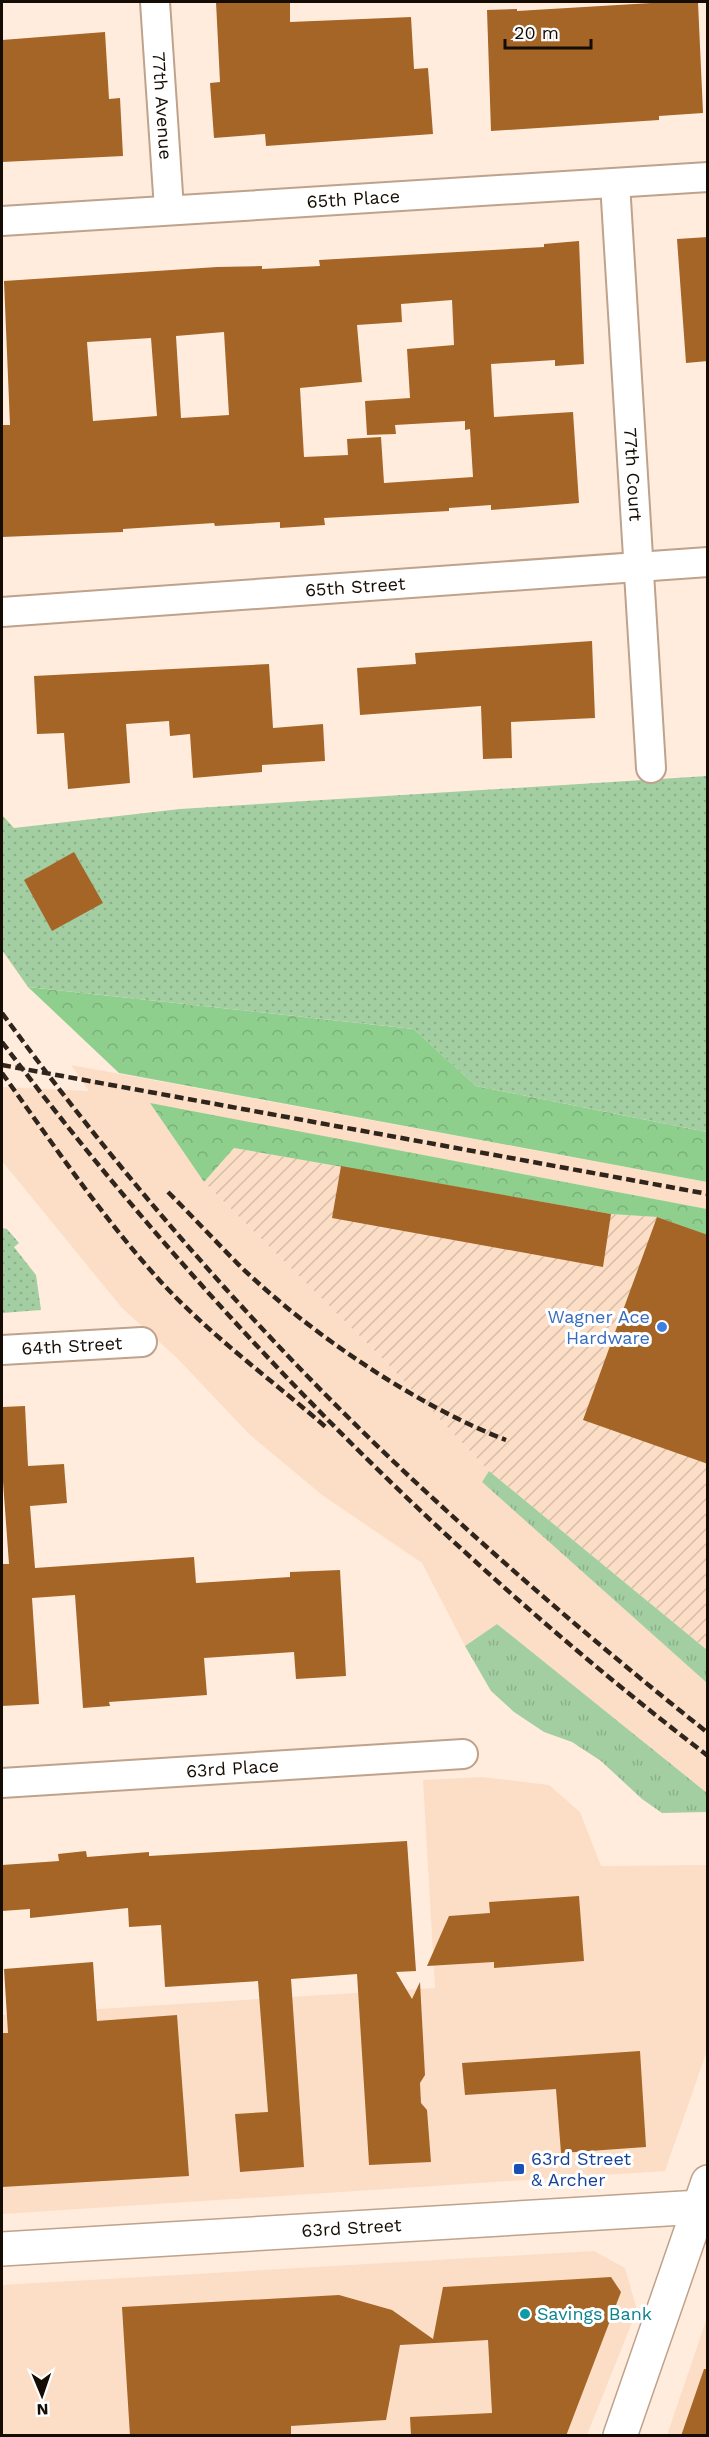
<svg xmlns="http://www.w3.org/2000/svg" width="709" height="2437" viewBox="0 0 709 2437" font-family="'Work Sans',sans-serif">
  <style>
    .built { fill: #fcdec6 }
    .industrial { fill: url(#industrial-furrows) }
    .grass { fill: url(#grass-tufts) }
    .forest { fill: url(#forest-crowns) }
    .park { fill: url(#park-dots) }
    .building { fill: #a56527; fill-rule: evenodd }
    .lines { fill: none; stroke-linecap: round; stroke-linejoin: round }
    .minor-casing { stroke: #bfa28b; stroke-width: 32 }
    .secondary-casing { stroke: #bfa28b; stroke-width: 36 }
    .primary-casing { stroke: #bfa28b; stroke-width: 36 }
    .minor { stroke: #fff; stroke-width: 28 }
    .secondary { stroke: #fff; stroke-width: 33 }
    .primary { stroke: #fff; stroke-width: 33 }
    .rail { stroke: #2f251c; stroke-width: 4.5; stroke-dasharray: 9 4.5; stroke-linecap: butt }
    .shop-dot { fill: #3f7fe0; stroke: #fff; stroke-width: 2 }
    .transit-dot { fill: #1a4fb4; stroke: #fff; stroke-width: 2 }
    .culture-dot { fill: #0f9aa8; stroke: #fff; stroke-width: 2 }
    .labels { text-anchor: middle; stroke-width: 6; stroke-linejoin: round; paint-order: stroke }
    .street-label { font-size: 18px; fill: #150c04; stroke: #fff }
    .shop-label { font-size: 18px; fill: #366cbe; stroke: #fff; text-anchor: end }
    .transit-label { font-size: 18px; fill: #164399; stroke: #fff; text-anchor: start }
    .culture-label { font-size: 18px; fill: #0d838f; stroke: #fff; text-anchor: start }
  </style>
  <defs>
    <pattern id="industrial-furrows" width="10" height="10" patternUnits="userSpaceOnUse" patternTransform="scale(1.5)"><rect width="10" height="10" fill="#fcdec6"/><path d="M-1 1l2-2M0 10L10 0M9 11l2-2" fill="none" stroke="#d7bda8"/></pattern>
    <pattern id="grass-tufts" width="24" height="20" patternUnits="userSpaceOnUse" patternTransform="scale(1.5)"><rect width="24" height="20" fill="#a3cea2"/><path d="M3 7l-1-3M5 7V3M7 7l1-3M15 17l-1-3M17 17v-4M19 17l1-3" fill="none" stroke="#8bb08a"/></pattern>
    <pattern id="forest-crowns" width="20" height="18" patternUnits="userSpaceOnUse" patternTransform="scale(1.5)"><rect width="20" height="18" fill="#8fcf8e"/><path d="M2 6a3 3 0 1 1 6 0M12 15a3 3 0 1 1 6 0" fill="none" stroke="#7ab179"/></pattern>
    <pattern id="park-dots" width="8" height="8" patternUnits="userSpaceOnUse" patternTransform="scale(1.5)"><rect width="8" height="8" fill="#a3cea2"/><path d="M2 2h.1M6 6h.1" fill="none" stroke="#8bb08a" stroke-width="1.8" stroke-linecap="round"/></pattern>
  </defs>
  <rect width="100%" height="100%" fill="#ffecdd"/>
  <path class="built" d="M71,1065l636,117v27l-556,-105 53,78 179,177 106,112 -7,11 225,201v110l-210,-169 -32,22 -43,-83 -100,-68 -72,-60 -74,-78 -54,-49 -120,-147v-74l87,4z
    M482,1777l67,8 31,27 21,54 106,-1v186l-42,120 -663,43v-199l433,-27 -12,-208z
    M594,2251l31,17 12,42 -50,125 -585,1v-151z
    M707,2318v117h-40z"/>
  <path class="industrial" d="M234,1148l377,66 46,3 50,18v415l-218,-179 -106,-112 -179,-177z"/>
  <path class="grass" d="M489,1471l218,179v33l-225,-201z
    M497,1624l210,169v19l-45,1 -20,-14 -41,-38 -29,-19 -28,-10 -30,-20 -23,-21 -26,-45z"/>
  <path class="forest" d="M28,987l386,42 62,57 231,46v50l-588,-109z
    M150,1103l557,106v26l-50,-18 -46,-3 -377,-66 -30,34z"/>
  <path class="park" d="M707,776v356l-231,-46 -62,-57 -386,-42 -26,-37v-135l12,13 166,-19z
    M2,1228l5,1 12,14 -5,4 22,28 5,35 -39,3z"/>
  <path class="building" d="M216,2h74v20l121,-5 3,52 14,-1 5,66 -167,12 -1,-12 -51,4 -4,-55 10,-1z
    M668,2h30l5,111 -44,3v4l-168,11 -4,-121 30,-1v2z
    M105,32l4,67 11,-1 3,58 -121,6v-122z
    M708,237v124l-22,2 -9,-124z
    M579,241l5,123 -29,2v-6l-64,4 3,53 79,-5 6,91 -88,7v-5l-42,3v3l-125,7 1,7 -45,3v-6l-65,4 -1,-3 -91,6v3l-121,5v-112h8l-6,-144 213,-14 45,-1v3l58,-3 -1,-6 225,-13v-3zM452,300l2,45 -47,4 3,49 -45,3 2,34 29,-1 -1,-9 70,-4v9l5,-1 3,48 -89,6 -3,-46 -34,2 1,16 -44,2 -4,-69 62,-6 -5,-57 45,-3 -1,-18zM224,332l5,83 -48,3 -5,-82zM151,338l6,78 -64,5 -6,-79z
    M592,641l3,77 -84,4 1,36 -29,1 -2,-53 -121,9 -3,-47 59,-4 -1,-11z
    M269,664l4,64 50,-4 2,37 -63,4v7l-69,6 -3,-44 -20,2 -1,-15 -43,3 4,59 -62,6 -4,-56 -27,1 -3,-58z
    M74,852l29,51 -51,28 -28,-51z
    M341,1166l270,48 -8,53 -271,-49z
    M657,1217l51,18v229l-125,-44z
    M25,1406l3,60 36,-2 3,39 -37,3 5,62 159,-11 2,26 94,-6v-5l50,-2 6,106 -50,3 -2,-27 -90,6 3,37 -98,7 1,4 -27,2 -8,-113 -43,3 7,106 -37,2v-142h7l-7,-96v-61z
    M407,1841l9,130 -20,1 16,27 8,-17 5,93 -5,8 1,20 6,7 4,52 -62,3 -12,-191 -66,5 13,188 -64,5 -5,-58 33,-2 -10,-131 -93,6 -4,-62 -32,2 -1,-19 -98,10v-9l-28,2v-46l57,-4 -1,-7 28,-3 1,6 62,-5v4z
    M579,1896l5,65 -90,7v-6l-67,4 22,-50 41,-3 -1,-11z
    M93,1962l4,59 80,-6 12,161 -187,11v-154h6l-4,-64z
    M640,2051l6,96 -85,6 -5,-64 -91,6 -3,-32z
    M611,2277l10,15 -55,144h-155l-1,-19 82,-4 -4,-73 -88,5 -14,75 -95,6v10h-161l-8,-129 217,-12 53,15 41,29 10,-52z
    M704,2369h4v67h-27z"/>
  <g class="lines">
    <defs>
      <g id="minor">
        <path id="s1" d="M155,2l14,207"/>
        <path id="s2" d="M615,183l36,585"/>
        <path id="s3" d="M2,221l706,-44"/>
        <path id="s4" d="M2,612l706,-50"/>
        <path id="s5" d="M2,1350l140,-8"/>
        <path id="s6" d="M2,1783l461,-29"/>
      </g>
      <g id="secondary">
        <path id="s7" d="M2,2249l698,-42"/>
      </g>
      <path id="primary" d="M620,2436l88,-254"/>
    </defs>
    <use href="#minor" class="minor-casing"/>
    <use href="#secondary" class="secondary-casing"/>
    <use href="#primary" class="primary-casing"/>
    <use href="#minor" class="minor"/>
    <use href="#secondary" class="secondary"/>
    <use href="#primary" class="primary"/>
    <path class="rail" d="M2,1013c128,175 274,342 435,489 87,80 178,157 271,231
      M2,1042c201,267 440,510 706,714
      M2,1065l706,129
      M2,1073c51,71 100,144 159,209 51,55 111,98 167,147
      M168,1192c25,25 49,51 74,76 69,66 175,138 264,172"/>
  </g>
  <circle class="shop-dot" cx="662" cy="1327" r="6"/>
  <rect class="transit-dot" x="513" y="2163" width="12" height="12" rx="3"/>
  <circle class="culture-dot" cx="525" cy="2314" r="6"/>
  <g class="labels">
    <g class="street-label">
      <text dy="6" stroke="none"><textPath href="#s1" startOffset="104">77th Avenue</textPath></text>
      <text dy="6" stroke="none"><textPath href="#s3" startOffset="352">65th Place</textPath></text>
      <text dy="6" stroke="none"><textPath href="#s2" startOffset="292">77th Court</textPath></text>
      <text dy="6" stroke="none"><textPath href="#s4" startOffset="354">65th Street</textPath></text>
      <text dy="6" stroke="none"><textPath href="#s5" startOffset="70">64th Street</textPath></text>
      <text dy="6" stroke="none"><textPath href="#s6" startOffset="231">63rd Place</textPath></text>
      <text dy="6" stroke="none"><textPath href="#s7" startOffset="350">63rd Street</textPath></text>
    </g>
    <g class="shop-label">
      <text x="650" y="1323">Wagner Ace<tspan x="650" dy="21">Hardware</tspan></text>
    </g>
    <g class="transit-label">
      <text x="531" y="2165">63rd Street<tspan x="531" dy="21">&amp; Archer</tspan></text>
    </g>
    <g class="culture-label">
      <text x="537" y="2320">Savings Bank</text>
    </g>
  </g>
  <rect width="709" height="2437" fill="none" stroke="#150c04" stroke-width="6"/>
  <g transform="translate(42 2395) rotate(178)" stroke="#ffffff" stroke-width="4.5" paint-order="stroke">
  <path d="M0-4.5L10 22L0 15L-10 22Z" fill="#150c04"/>
  <text y="-9" font-size="16" font-weight="bold" text-anchor="middle" fill="#150c04">N</text>
  </g>
  <path d="M505 39v9h86v-9" fill="none" stroke="#150c04" stroke-width="3"/>
  <text x="514" y="39" font-size="18" fill="#150c04" stroke="#ffffff" stroke-width="4.5" paint-order="stroke">20 m</text>
</svg>
